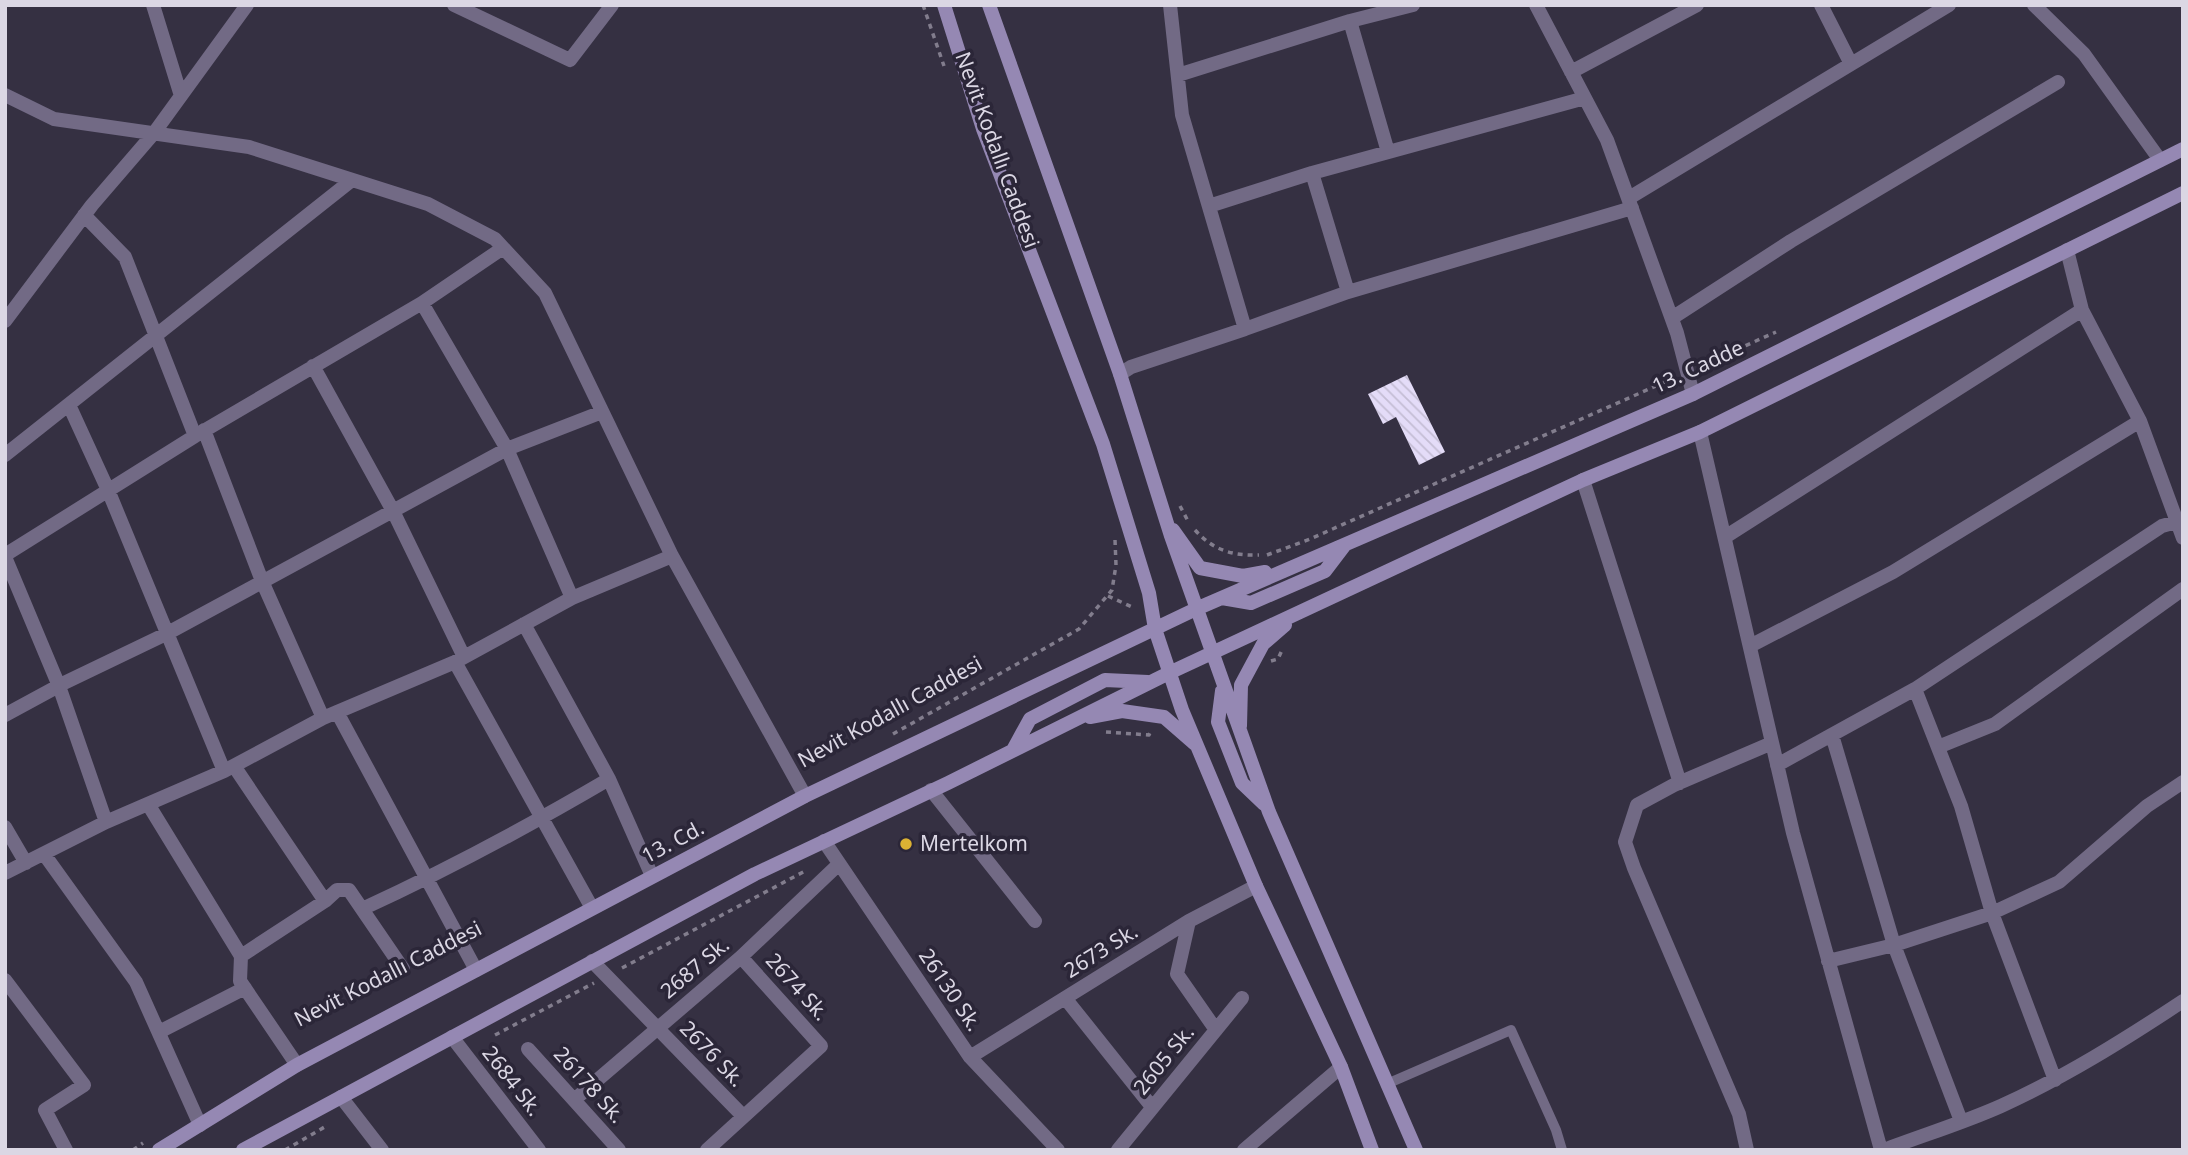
<svg xmlns="http://www.w3.org/2000/svg" width="2188" height="1155" viewBox="0 0 2188 1155" font-family="'Noto Sans',sans-serif">
  <style>
    .building { fill: url(#building-back-hatch) }
    .lines { fill: none; stroke-linecap: round; stroke-linejoin: round }
    .path { stroke: #827d8d; stroke-width: 3.5; stroke-dasharray: 5 5; stroke-linecap: butt }
    .service { stroke: #726a85; stroke-width: 10 }
    .minor { stroke: #726a85; stroke-width: 14 }
    .secondary { stroke: #9588b3; stroke-width: 14 }
    .poi-dot { fill: #dcb233; stroke: #2b2638; stroke-width: 2.5 }
    .labels { text-anchor: middle; stroke-width: 7; stroke-linejoin: round; paint-order: stroke }
    .street-label { font-size: 21px; fill: #dbd7e4; stroke: #2b2638 }
    .poi-label { font-size: 21px; fill: #dbd7e4; stroke: #2b2638; text-anchor: start }
  </style>
  <defs>
    <pattern id="building-back-hatch" width="6" height="6" patternUnits="userSpaceOnUse" patternTransform="scale(1.75)"><rect width="6" height="6" fill="#e4dcf8"/><path d="M-1 5l2 2M0 0l6 6M5-1l2 2" fill="none" stroke="#c4bdd4"/></pattern>
  </defs>
  <rect width="100%" height="100%" fill="#353042"/>
  <path class="building" d="M1407,375l38,77 -26,13 -23,-48 -13,7 -15,-30z"/>
  <g class="lines">
    <path class="path" d="M923,5l21,61
      M1700,366l76,-34
      M1180,506l8,15
      M1195,530c18,20 37,26 64,25
      M1267,555l43,-16 364,-161
      M1108,596l24,11
      M1271,661l7,-2 4,-9
      M1106,732l43,3 2,-5
      M893,734l186,-105 33,-39 4,-25 -1,-25
      M622,968l185,-98
      M495,1035l99,-52
      M133,1150l10,-7
      M285,1150l43,-25"/>
    <path class="service" d="M1389,1083l122,-53 45,100 6,20"/>
    <path class="minor" d="M153,5l28,91
      M454,5l116,55 42,-55
      M1170,5l12,110 63,214
      M1536,5l71,135 70,193 16,61
      M1821,5l30,59
      M2034,5l50,49 76,106
      M1350,21l38,131
      M1571,72l126,-67
      M1178,75l172,-54 63,-16
      M5,95l49,24 195,28 179,57 67,35 50,54 127,263 133,240
      M1312,173l36,119
      M1629,198l320,-193
      M1209,206l103,-33 273,-75
      M84,215l41,42 70,179
      M2067,250l15,60 58,111 43,117
      M422,303l85,146 65,149
      M1672,318l119,-77 267,-159
      M5,321l87,-116 62,-72 93,-128
      M313,366l80,145 71,146
      M1120,374l11,-7 114,-38 103,-37 284,-84
      M69,405l39,85 116,281
      M204,430l58,151 61,137
      M1700,432l93,401 88,317
      M5,455l347,-275
      M1583,480l97,303
      M1725,537l357,-227
      M5,555l190,-119 227,-133 81,-55
      M5,557l54,129 47,136
      M524,624l85,155 43,97
      M1750,646l143,-74 247,-151
      M455,662l137,246
      M1915,689l46,117 31,107 63,167
      M337,712l139,258
      M5,715l59,-32 102,-49 341,-185 95,-37
      M1832,735l62,210 67,176
      M1938,747l57,-23 188,-135
      M1777,765l138,-76 247,-163 21,-6
      M234,766l91,135
      M931,790l104,131
      M148,804l93,152 -1,25 57,84
      M5,827l21,36
      M824,841l146,216 88,93
      M44,854l92,128 64,143
      M5,873l101,-51 118,-51 99,-53 132,-56 117,-64 100,-42
      M362,909c85,-39 167,-83 247,-130
      M1189,921l-12,53 39,56
      M241,956l84,-55 12,-11h12l54,79
      M592,961l151,155
      M1828,961l66,-16 98,-32 67,-31 88,-76 36,-24
      M5,980l79,105 -39,25 21,40
      M1065,998l87,109
      M159,1032l86,-44
      M452,1037l87,113
      M528,1049l91,101
      M970,1057l219,-136 67,-35
      M341,1097l41,53
      M574,1100l167,-143 98,-93
      M707,1150l114,-104 -80,-89
      M1118,1150l124,-152
      M1244,1150l97,-83
      M1747,1150l-8,-36 -105,-246 -9,-26 12,-37 37,-20 98,-42
      M1884,1150c39,-15 79,-27 117,-44 64,-29 123,-66 182,-105"/>
    <path class="secondary" d="M944,5l39,124 120,315 46,149 6,36 27,81 74,176 85,181 31,83
      M989,5l131,369 51,162 98,276 147,338
      M1173,530l27,38 43,8 22,-4
      M1222,598l29,5 74,-32 19,-25
      M1222,691l-4,31 24,61 22,21
      M1090,717l32,-6 42,6 31,27
      M1240,726l1,-41 22,-41 22,-19
      M1013,750l17,-31 75,-39 43,2
      M159,1150l138,-85 508,-269 391,-187 497,-215 490,-245
      M243,1150l512,-276 193,-91 221,-110 414,-193 117,-48 483,-239"/>
  </g>
  <circle class="poi-dot" cx="906" cy="844" r="7"/>
  <g class="labels">
    <g class="street-label">
      <text transform="translate(997 150) rotate(70)" y="7">Nevit Kodallı Caddesi</text>
      <text transform="translate(1698 367) rotate(-25)" y="7">13. Cadde</text>
      <text transform="translate(890 712) rotate(-29)" y="7">Nevit Kodallı Caddesi</text>
      <text transform="translate(673 842) rotate(-28)" y="7">13. Cd.</text>
      <text transform="translate(1101 951) rotate(-32)" y="7">2673 Sk.</text>
      <text transform="translate(695 968) rotate(-40)" y="7">2687 Sk.</text>
      <text transform="translate(388 974) rotate(-27)" y="7">Nevit Kodallı Caddesi</text>
      <text transform="translate(797 987) rotate(48)" y="7">2674 Sk.</text>
      <text transform="translate(950 990) rotate(56)" y="7">26130 Sk.</text>
      <text transform="translate(712 1054) rotate(46)" y="7">2676 Sk.</text>
      <text transform="translate(1164 1060) rotate(-51)" y="7">2605 Sk.</text>
      <text transform="translate(512 1081) rotate(52)" y="7">2684 Sk.</text>
      <text transform="translate(589 1085) rotate(48)" y="7">26178 Sk.</text>
    </g>
    <g class="poi-label">
      <text x="920" y="851">Mertelkom</text>
    </g>
  </g>
  <rect width="2188" height="1155" fill="none" stroke="#dbd7e4" stroke-width="14"/>
</svg>
